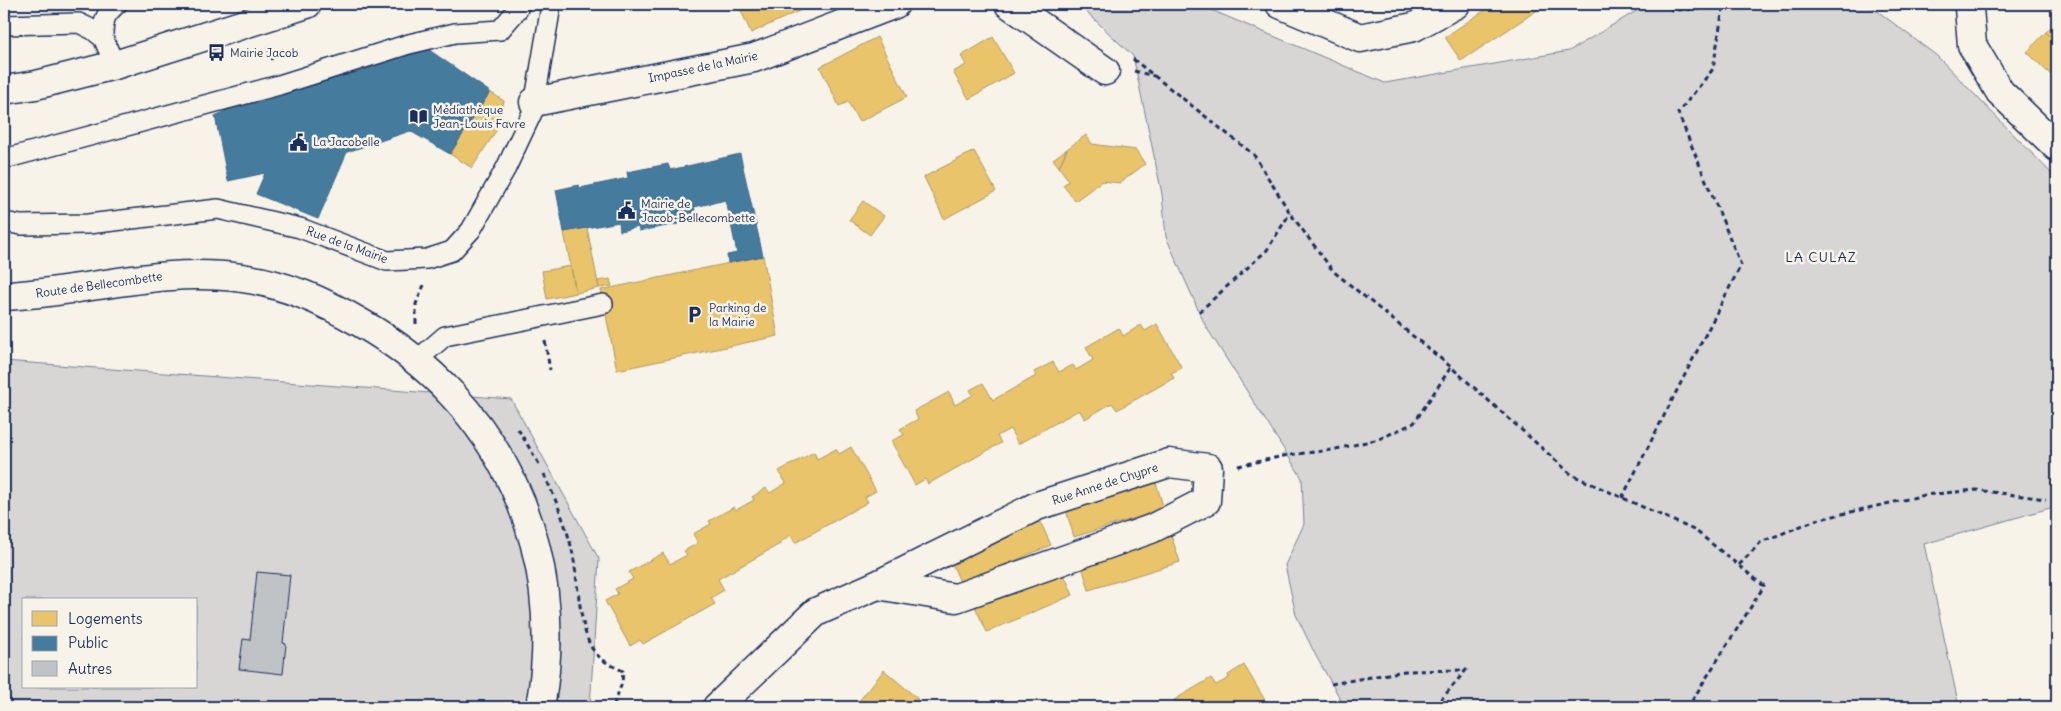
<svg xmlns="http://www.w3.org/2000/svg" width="2061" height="711" viewBox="0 0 2061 711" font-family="Delius,sans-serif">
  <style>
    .green { fill: #d7d6d4; stroke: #798299; fill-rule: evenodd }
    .homes { fill: #e9c46a; stroke: #ab9766 }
    .public { fill: #457b9d; stroke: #38648a }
    .building { fill: #c0c3c5; stroke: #1b2f5e }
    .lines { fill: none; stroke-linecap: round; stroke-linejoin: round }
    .service-casing { stroke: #1b2f5e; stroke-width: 22 }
    .minor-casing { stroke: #1b2f5e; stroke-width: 31 }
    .tertiary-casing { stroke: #1b2f5e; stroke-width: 31 }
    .path { stroke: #1b2f5e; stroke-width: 3; stroke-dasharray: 5 4; stroke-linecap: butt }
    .service { stroke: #f7f3e8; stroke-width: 19 }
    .minor { stroke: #f7f3e8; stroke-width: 28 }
    .tertiary { stroke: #f7f3e8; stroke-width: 28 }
    .labels { text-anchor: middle; stroke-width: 5; stroke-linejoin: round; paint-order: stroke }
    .poi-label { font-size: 12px; fill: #1b2f5e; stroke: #f7f3e8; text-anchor: start }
    .street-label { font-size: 12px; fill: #1b2f5e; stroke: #f7f3e8 }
    .neighbourhood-label { font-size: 14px; letter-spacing: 1px; fill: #1b2f5e; stroke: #f7f3e8 }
  </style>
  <rect width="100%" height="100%" fill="#f7f3e8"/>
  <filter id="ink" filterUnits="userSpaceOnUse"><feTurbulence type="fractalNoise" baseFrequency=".02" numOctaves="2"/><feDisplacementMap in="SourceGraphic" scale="10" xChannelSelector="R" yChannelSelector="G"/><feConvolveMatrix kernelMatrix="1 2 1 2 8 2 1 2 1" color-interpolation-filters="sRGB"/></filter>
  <g filter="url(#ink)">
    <path class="green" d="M1078,4h119l188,79 184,-32 79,-47h220l69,52 120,123v327l-133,38 35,163h-614l-29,-51 -20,-41 -11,-50 19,-41 -2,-46 -97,-153 -39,-88 -4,-43 -29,-138z
      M4,361l507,38 88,160 -9,148h-586zM24,600h172v87h-172z"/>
    <path class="homes" d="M738,4h73l1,1 -61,28z
      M1494,4l51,1 -84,56 -16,-24z
      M2057,21v13l-4,5 -7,-7z
      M2046,32l7,7 4,-5v47l-30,-29z
      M877,37l30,60 -48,25 -11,-20 -9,4 -19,-39z
      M993,37l21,36 -45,26 -16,-27 13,-7 -5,-9z
      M490,92l14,9 -8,30 -24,37 -22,-14z
      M1086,135l6,9 44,6 9,14 -25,19 -18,-2 -27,20 -12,-16 6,-4 -10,-14 8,-18z
      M1067,149l-8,18 -6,-8z
      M974,151l22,40 -52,28 -20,-42z
      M863,201l21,15 -14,19 -21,-15z
      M587,228l12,60 -23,5 -12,-61z
      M763,256l15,80 -161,34 -16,-80z
      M571,266l5,27 -29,6 -5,-28z
      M610,279l2,7 -13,2 -1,-7z
      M1157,324l25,44 -11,5 3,5 -57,32 -5,-7 -27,16 -6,-9 -61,34 -8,-15 -13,7 4,7 -73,41 -3,-5 -10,6 -24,-44 13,-6 -4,-6 18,-10 -4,-8 35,-19 6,13 18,-10 -3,-5 13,-7 10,17 43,-24 -2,-4 19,-10 6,10 14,-7 3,5 17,-10 -7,-13 33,-19 4,8 18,-11 4,6z
      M851,447l25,44 -11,6 3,5 -73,41 -4,-8 -12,8 1,1 -62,35 6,11 -13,8 4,6 -72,40 -3,-4 -10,6 -25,-45 13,-7 -3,-5 18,-10 -4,-7 34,-19 7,11 17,-9 -3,-4 14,-8 -5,-9 18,-10 -2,-3 25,-14 2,3 18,-10 -2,-3 14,-9 4,5 16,-10 -7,-12 35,-19 3,7 19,-10 3,5z
      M1156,483l8,26 -90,28 -8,-27z
      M1039,519l12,26 -90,39 -11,-25z
      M1171,535l9,27 -91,28 -8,-27z
      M1062,570l11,25 -86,37 -12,-25z
      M1244,665l25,42h-95l3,-1 -3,-6 37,-22 5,7 13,-7 -1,-3z
      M884,670l34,29 -7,8h-57z"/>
    <path class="public" d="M422,45l68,47 -40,62 -40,-23 -63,21 -29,67 -62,-25 9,-21 -37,8 -13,-65 36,-17 111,-28z
      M740,154l23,102 -35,7 -1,-8 10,-2 -11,-53 -32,7 2,8 -19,4 1,5 -39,7 -1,-4 -18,4 -1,-9 -55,10 -8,-42 23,-5 1,3 48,-10 -1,-6 41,-8 2,6z"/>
    <path class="building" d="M257,572l33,3 -7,68 3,1 -3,30 -44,-5 4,-30 7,1z"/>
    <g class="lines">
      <defs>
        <path id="service" d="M4,25l75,-2 14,7 10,8 12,27
          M103,38c0,-17 1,-23 14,-34
          M4,159l275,-74 130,-41 46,-11 45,-3 18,-21 1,-5
          M4,222l17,3 67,-1 130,-15 82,19 87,33 40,-2 25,-8 19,-21 35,-62 27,-57 17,-99 -1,-8
          M417,360l28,-24 158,-32"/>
        <path id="minor" d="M1009,4l96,67
          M1280,4l80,34 54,-11 42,-23
          M1971,4l-2,4 3,37 28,47 57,55
          M534,102l220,-44 141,-54
          M717,707l99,-95 61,-27 160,-79 132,-43 39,5 -2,33 -55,28 -195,69 -79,-13"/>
        <path id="tertiary" d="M4,90l32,-5 79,-20 192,-61
          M4,296c81,-3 155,-30 238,-18 43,6 81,23 119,45 139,79 208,226 179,384"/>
      </defs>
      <use href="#service" class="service-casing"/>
      <use href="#minor" class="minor-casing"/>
      <use href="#tertiary" class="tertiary-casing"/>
      <path class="path" d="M268,47l4,13
        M1133,59l121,96 36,58 43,58 118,96 121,108 124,56 68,55 -76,121
        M1134,71l20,5
        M1199,312l68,-62 23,-37
        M416,324v-20l8,-19
        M545,341l5,29
        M518,429l21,35
        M1238,466l50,-11 44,-5 47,-11 35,-16 37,-56
        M544,474c11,24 22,50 28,76 6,25 7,83 22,101 7,10 19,15 29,20l-1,12 -9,24
        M1622,498l119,-233 -63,-152 35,-44 10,-61 -51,2 -3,-6
        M1739,565l22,-23 55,-22 109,-25 51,-5 70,9
        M1331,684l74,-13 61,-1 -31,37"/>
      <use href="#service" class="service"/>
      <use href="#minor" class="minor"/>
      <use href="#tertiary" class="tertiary"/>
    </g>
  </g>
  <defs>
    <symbol id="bus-bare" viewBox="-9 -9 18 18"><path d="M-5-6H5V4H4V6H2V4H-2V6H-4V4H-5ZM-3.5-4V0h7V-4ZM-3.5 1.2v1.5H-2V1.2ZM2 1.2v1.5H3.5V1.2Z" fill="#1b2f5e" stroke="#f7f3e8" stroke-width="2.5" paint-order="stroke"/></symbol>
    <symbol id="library-bare" viewBox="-9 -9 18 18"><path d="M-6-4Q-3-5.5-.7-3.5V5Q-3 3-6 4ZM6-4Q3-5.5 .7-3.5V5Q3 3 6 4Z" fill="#1b2f5e" stroke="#f7f3e8" stroke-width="2.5" paint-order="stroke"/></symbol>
    <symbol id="civic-bare" viewBox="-9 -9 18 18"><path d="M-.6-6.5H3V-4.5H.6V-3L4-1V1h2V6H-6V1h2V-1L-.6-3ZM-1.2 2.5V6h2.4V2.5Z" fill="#1b2f5e" stroke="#f7f3e8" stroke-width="2.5" paint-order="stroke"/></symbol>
    <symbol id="parking-bare" viewBox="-9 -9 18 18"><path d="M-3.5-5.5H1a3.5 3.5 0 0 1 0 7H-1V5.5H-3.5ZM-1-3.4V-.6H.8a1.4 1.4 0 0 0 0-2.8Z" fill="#1b2f5e" stroke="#f7f3e8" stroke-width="2.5" paint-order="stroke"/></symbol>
  </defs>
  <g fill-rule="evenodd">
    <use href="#bus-bare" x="204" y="40" width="25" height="25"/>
    <use href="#library-bare" x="406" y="104" width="25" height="25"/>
    <use href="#civic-bare" x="286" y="130" width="25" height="25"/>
    <use href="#civic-bare" x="614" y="198" width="25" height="25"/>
    <use href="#parking-bare" x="682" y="302" width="25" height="25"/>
  </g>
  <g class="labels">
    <g class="poi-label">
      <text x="230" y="57">Mairie Jacob</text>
      <text x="433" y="114">Médiathèque<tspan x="433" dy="14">Jean-Louis Favre</tspan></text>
      <text x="313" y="146">La Jacobelle</text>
      <text x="641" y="208">Mairie de<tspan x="641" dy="14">Jacob-Bellecombette</tspan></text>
      <text x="709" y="312">Parking de<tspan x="709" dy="14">la Mairie</tspan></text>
    </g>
    <g class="street-label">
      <text transform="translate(703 67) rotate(-12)" y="4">Impasse de la Mairie</text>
      <text transform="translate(347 245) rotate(20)" y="4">Rue de la Mairie</text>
      <text transform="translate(99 285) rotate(-8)" y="4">Route de Bellecombette</text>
      <text transform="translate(1105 484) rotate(-18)" y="4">Rue Anne de Chypre</text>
    </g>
    <g class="neighbourhood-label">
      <text x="1821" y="262">LA CULAZ</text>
    </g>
  </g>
  <rect width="2061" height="711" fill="none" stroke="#f7f3e8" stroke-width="20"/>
  <rect x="10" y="10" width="2041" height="691" fill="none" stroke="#1b2f5e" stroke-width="2" filter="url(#ink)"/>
  <rect x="22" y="598" width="175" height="90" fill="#f7f3e8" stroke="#9fa5b1"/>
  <rect x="32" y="611" width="25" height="15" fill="#e9c46a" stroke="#9fa5b1"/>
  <text x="68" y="624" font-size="15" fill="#1b2f5e">Logements</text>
  <rect x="32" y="636" width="25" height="15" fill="#457b9d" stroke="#9fa5b1"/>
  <text x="68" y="648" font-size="15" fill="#1b2f5e">Public</text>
  <rect x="32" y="661" width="25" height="15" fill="#c0c3c5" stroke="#9fa5b1"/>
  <text x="68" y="674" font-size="15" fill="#1b2f5e">Autres</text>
</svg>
